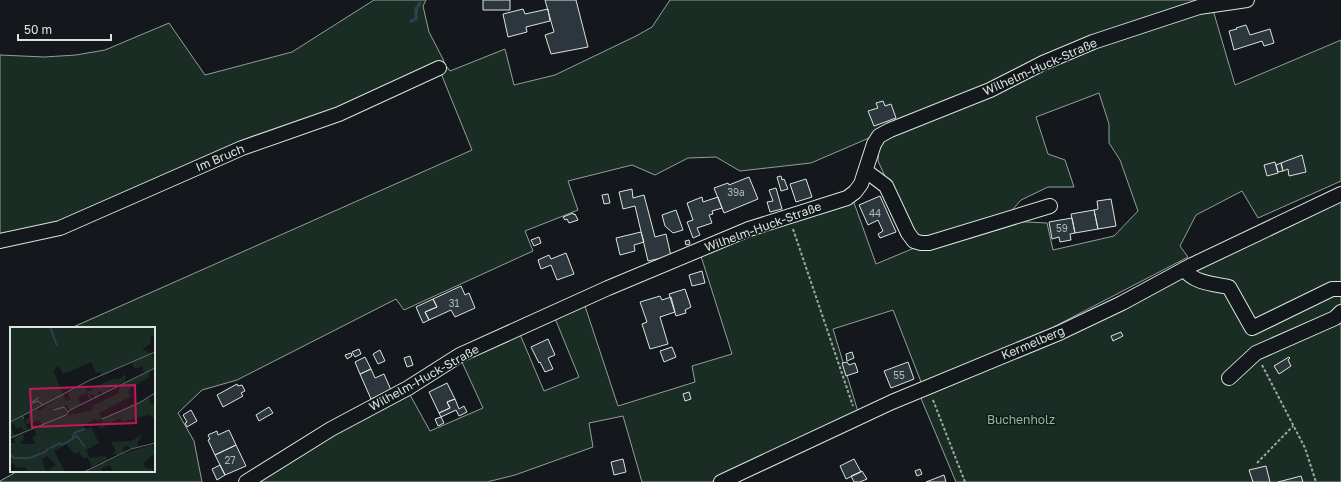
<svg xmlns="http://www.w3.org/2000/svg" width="1341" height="482" viewBox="0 0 1341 482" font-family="'Golos Text',sans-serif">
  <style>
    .green { fill: #1a2d24; stroke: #939e99 }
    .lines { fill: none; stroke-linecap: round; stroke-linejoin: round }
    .stream { stroke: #2f3f4d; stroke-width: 3.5 }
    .building { fill: #2c363c; stroke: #d8e6dc }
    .minor-casing { stroke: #d8e6dc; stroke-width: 16 }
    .path { stroke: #9da8a2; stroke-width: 2; stroke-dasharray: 3 2; stroke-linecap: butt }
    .minor { stroke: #14181c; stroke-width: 14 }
    .labels { text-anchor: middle; stroke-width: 3; stroke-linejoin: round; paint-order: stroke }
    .number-label { font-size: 10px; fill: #adbab4 }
    .street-label { font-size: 12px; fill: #d8e6dc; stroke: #14181c }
    .park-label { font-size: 12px; fill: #8ac095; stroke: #14181c }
    .inset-river { fill: none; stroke: #2f3f4d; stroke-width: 2 }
    .inset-road { fill: none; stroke: #626a69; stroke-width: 1 }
    .view { fill: #c2185b; fill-opacity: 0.15; stroke: #c2185b; stroke-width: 2 }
    .inset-edge { fill: none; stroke: #d8e6dc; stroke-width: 2 }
  </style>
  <rect width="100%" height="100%" fill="#14181c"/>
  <path class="green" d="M374,0h52l-3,6 6,26 15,29 -6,4 -378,160 -60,14v-184l44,2 32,-2 29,-5 64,-27 36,52 87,-23z
    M670,0h550h-5l-339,135 -65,28 -71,8 -24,-14 -28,1 -33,17 -23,-10 -64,16 10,29 -53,21 8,20 -129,59 -8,-11 -159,81 -35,10 -24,23 16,28 8,41h-202v-1l18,-10h136v-143h-83l401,-178 -32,-79 7,-4 3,4 55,-22 9,36 41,-10 81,-39 16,-9z
    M1213,10l22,75 106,-45v141l-83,37 -16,-27 -46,24 -16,31 8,11 -171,89 -94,41 -30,-77 -60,19 26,86 -54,23 -94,44h-69l-19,-66 -34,7 4,24 -78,28 -28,7h-235l80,-50 77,-39 21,38 53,-23 -22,-48 58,-28 25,59 35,-14 -25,-61 30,-13 34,103 77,-24 -3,-16 40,-12 -32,-101 153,-53 23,64 43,-18 90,-25 38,2 6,27 61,-14 24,-25 -18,-51 -11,-17v-19l-10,-31 -63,24 12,37 17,6 9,27h-26l-27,13 -14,16 -79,24 -17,-7 -33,-72 1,-15 5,-6 210,-95z
    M1341,198v284h-385l-36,-86z"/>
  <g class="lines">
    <path class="stream" d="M411,21l5,-2v-10l4,-6"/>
  </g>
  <path class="building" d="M483,0h27v10h-27z
    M545,0h31l12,47 -37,7 -6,-19 9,-3z
    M523,9l2,5 23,-5 2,12 -24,6 1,5 -19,5 -5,-23z
    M1246,25l4,10 20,-6 4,14 -10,3 -2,-5 -28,9 -5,-19 8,-2 -1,-1z
    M883,101l2,5 6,-2 5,14 -22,8 -6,-15 10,-3 -2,-5z
    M1302,155l4,17 -17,4 -1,-7 -5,2 -2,-8z
    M1275,162l3,11 -11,3 -3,-11z
    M1281,163l2,8 -5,1 -2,-7z
    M781,176l1,4 2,-1 4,10 -7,2 -4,-14z
    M749,177l9,22 -34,14 -10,-25 14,-5 1,2z
    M806,179l6,18 -16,5 -6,-18z
    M776,188l6,21 -12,3 -3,-10 6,-1 -4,-11z
    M632,189l1,9 11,-3 11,42 11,-3 5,22 -23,5 -13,-55 -12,3 -4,-17z
    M608,194l2,9 -6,1 -2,-9z
    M880,196l16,36 -16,6 -2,-4 5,-3 -5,-11 -10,5 -9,-20z
    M702,197l1,5 15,-5 4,11 -10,3 1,3 -4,1 3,8 -15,5 3,7 -7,3 -6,-16 6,-2 -6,-17z
    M1111,199l5,27 -18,3 -4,-19 4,-1 -1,-8z
    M676,210l7,20 -10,3 -8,-7 -3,-11z
    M1094,210l4,19 -23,4 -4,-19z
    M573,213l1,2 1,-1 3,6 -9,3 -2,-4 -2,1 -2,-3z
    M1072,218l3,15 -5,1 1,6 -11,2 -1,-5 -7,2 -3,-17z
    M641,232l3,10 -10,3 1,6 -15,4 -4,-17z
    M539,237l2,6 -7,3 -3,-6z
    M689,240l1,4 -4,1 -1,-4z
    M566,253l8,21 -17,6 -6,-15 -10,4 -3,-9 11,-5 2,4z
    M702,271l3,12 -13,3 -3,-11z
    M461,286l4,9 4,-2 6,15 -20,9 -4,-7 -22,10 -4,-8 12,-5 -4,-8z
    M685,289l6,18 -6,3 1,3 -10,3 -7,-22z
    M660,296l2,4 9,-3 4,15 -15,5 8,27 -18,5 -8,-25 5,-2 -7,-20z
    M433,299l4,8 -12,5 4,8 -6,3 -7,-16z
    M1121,332l2,4 -10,5 -2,-5z
    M548,339l7,16 -7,3 5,11 -8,3 -5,-10 -1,1 -8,-16z
    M672,347l4,10 -12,5 -4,-11z
    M359,349l2,5 -6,3 -3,-5z
    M380,350l5,11 -7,3 -5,-10z
    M852,352l2,6 -7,3 -1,-7z
    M351,353l1,3 -5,3 -2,-4z
    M410,356l3,9 -6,2 -3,-9z
    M365,357l6,12 -11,5 -5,-12z
    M1289,357l1,1 -2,2 3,6 -12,8 -5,-8z
    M847,362l2,3 6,-2 3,9 -12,4 -4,-13z
    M908,362l6,17 -23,9 -7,-17z
    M371,369l4,9 9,-4 7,16 -20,9 -11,-25z
    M447,383l8,16 -8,3 3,6 -11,5 -10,-21z
    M237,384l1,2 4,-1 3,6 -4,2 2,3 -20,11 -6,-12z
    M689,392l2,7 -6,2 -2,-7z
    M455,399l4,10 5,-3 3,6 -8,4 -3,-6 -15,7 -2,-4 11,-5 -3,-6z
    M269,407l4,6 -14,8 -3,-6z
    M191,410l6,11 -10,6 -2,-4 2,-1 -4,-7z
    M441,417l3,6 -6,3 -3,-7z
    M229,430l7,15 -21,10 -7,-15 2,-1 -2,-4 9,-4 1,4z
    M236,445l10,21 -21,9 -10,-20z
    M623,459l3,13 -12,3 -3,-13z
    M854,459l7,13 -15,7 -6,-13z
    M220,465l5,10 -8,5 -5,-11z
    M1266,466l4,16h-17l-4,-12z
    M920,469l2,5 -5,2 -2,-5z
    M862,471l5,8 -7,3h-6l-3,-6z
    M944,475l2,7h-20z
    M1301,476l2,6h-25z"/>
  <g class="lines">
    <defs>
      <path id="minor" d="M866,171l20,15 22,47 6,8 7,2h8l121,-37
        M0,241l60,-13 182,-80 97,-34 100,-46
        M1184,269c9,14 30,15 45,18l23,41 80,-39h9
        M1229,378l27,-25 79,-35 6,-6
        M246,482l85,-53 77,-41 52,-33 148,-67 141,-59 98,-31 8,-6 6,-8 13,-40 5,-8 11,-6 100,-40 53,-27 50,-21 106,-35 48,-7
        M721,482l171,-80 167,-69 63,-30 70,-38 149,-71"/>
    </defs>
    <use href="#minor" class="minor-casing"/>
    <path class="path" d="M793,229l60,177
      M1262,365l43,83 11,34
      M933,400l32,82
      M1257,463l36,-37"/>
    <use href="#minor" class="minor"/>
  </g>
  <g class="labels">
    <g class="number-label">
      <text x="736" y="196">39a</text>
      <text x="875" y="217">44</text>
      <text x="1062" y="232">59</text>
      <text x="454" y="307">31</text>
      <text x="899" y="379">55</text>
      <text x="230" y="464">27</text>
    </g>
    <g class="street-label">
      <text transform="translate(1040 67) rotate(-24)" y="4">Wilhelm-Huck-Straße</text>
      <text transform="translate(220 158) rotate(-23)" y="4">Im Bruch</text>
      <text transform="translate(763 227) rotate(-20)" y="4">Wilhelm-Huck-Straße</text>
      <text transform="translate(1033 343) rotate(-23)" y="4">Kermelberg</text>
      <text transform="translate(424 378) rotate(-29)" y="4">Wilhelm-Huck-Straße</text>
    </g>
    <g class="park-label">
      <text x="1021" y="424">Buchenholz</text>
    </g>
  </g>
  <g transform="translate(10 327)">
    <rect width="145" height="145" fill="#14181c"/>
    <path d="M0,0h145v9h-4l-1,8 -8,5 10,5 3,13 -10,6 -3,-3 2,-4 -10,3 -2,-7 -30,14 -3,-4 -3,1 -5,-11 -28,12 -4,-8 -6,4 13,31 4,-1 -2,-7 16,-8 3,7 22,-12 13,-2 2,-4 2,4 -2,4 -8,3 -13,9 -2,-3 -3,1 1,4 -4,3 -2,-5 -3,1 2,5 -2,1 -3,-8 -6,2 -3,3 3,7 -12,5 -2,-5 -3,1 3,9 24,-4 3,-6 25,-12v-8l31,-14 -1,6 -21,13 2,7 -31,16 3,6 48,-22v7l5,-1v15l-7,-3 -25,7 -3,-4 -22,12 5,-6 -2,-5 -4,2 -1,-3 -13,8 2,3 6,-2 8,16 -13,7 4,8 16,-2 2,4 -9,3 -7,4 15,-6 2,4 -1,-4 14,-6 -11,-1 5,-2 -5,-10 21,-1 10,-7 -5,9 2,3 -8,3 -4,-4 -4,3v6l29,-9 3,8 -12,10 3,5 7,1 -2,3h-38l-3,-7 -9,4 1,3h-18l8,-5 -4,-9h-5l-4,-6 -4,2 -9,-10 -12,7 11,21h-15l-1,-3 7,-4 -9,-9 -5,3 4,13h-18l-3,-5 -9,1 -2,-5 -4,2v-22h6l-4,-7 -2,2zM46,72l-17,12 -2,-2 -9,5 1,4 -4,2 2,4 13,-4 2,6 -8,2 2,8 -4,1 3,7h-14l-1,-2 4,-2 -1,-6 -9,1 -3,-10 3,-1 2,5 6,-2 1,4 5,-1 -6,-14z" fill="#1a2d24" fill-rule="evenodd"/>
    <path class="inset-river" d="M40,0l7,19M62,110l4,-5 9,-3M40,121l10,-5 2,2 15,-9 8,11M0,127l4,4h16l15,-6 4,-4"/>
    <path class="inset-road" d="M29,70l-9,7 8,-3 5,4M44,83l10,-3 4,5M14,92l-2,-3 66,-35 67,-29M92,92l37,-16 16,-10M0,95l12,-6M0,111l56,-23 4,-5 85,-42M74,145l47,-23 24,-6"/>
    <path class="view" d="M125,58l1,38 -104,4 -2,-38z"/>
    <rect width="145" height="145" class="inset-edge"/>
  </g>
  <path d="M18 34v6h93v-6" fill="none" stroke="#d8e6dc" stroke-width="2"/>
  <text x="24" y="34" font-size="12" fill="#d8e6dc" stroke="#14181c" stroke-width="3" paint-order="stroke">50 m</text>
</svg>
